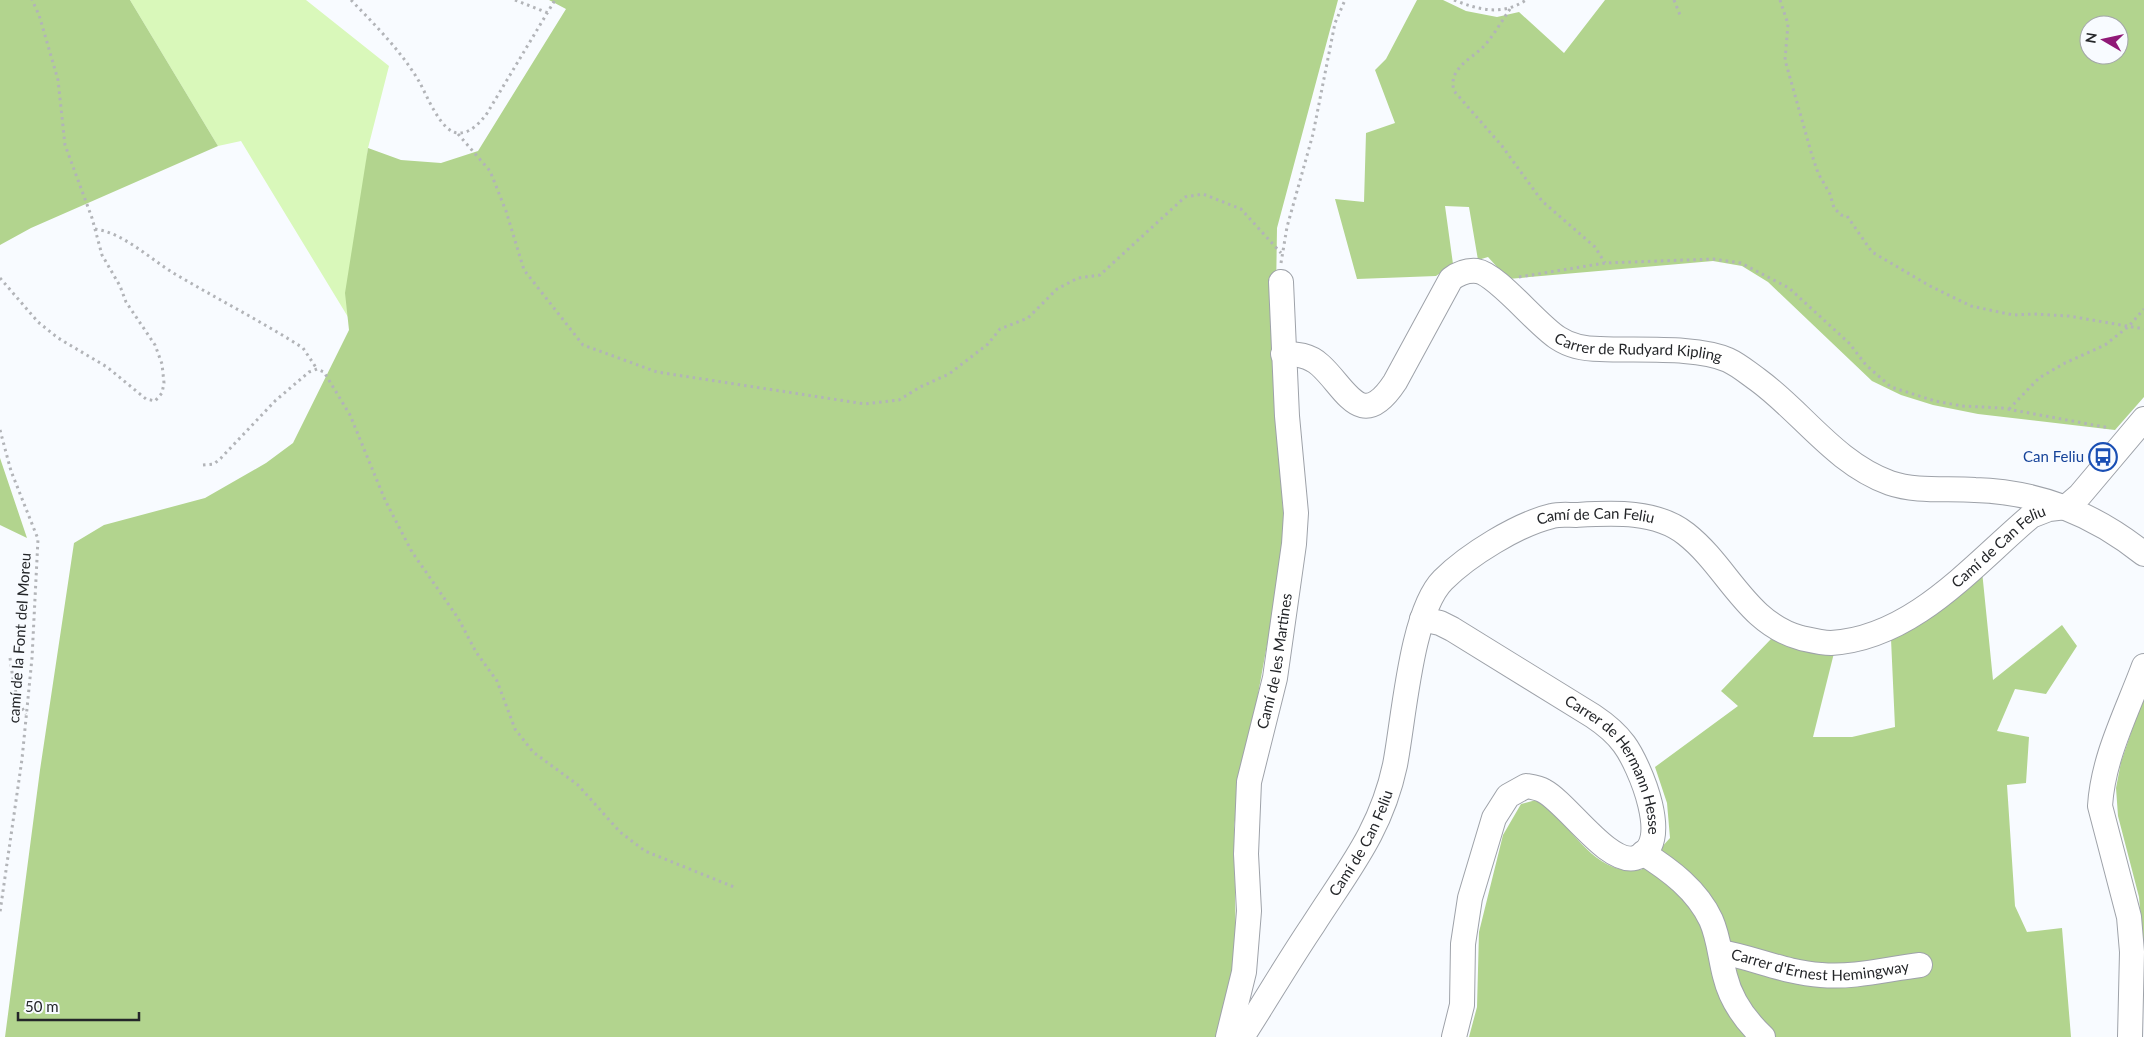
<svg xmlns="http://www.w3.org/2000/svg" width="2144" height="1037" viewBox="0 0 2144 1037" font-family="Lato,sans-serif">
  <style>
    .green { fill: #d9f8ba }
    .forest { fill: #b2d48e; fill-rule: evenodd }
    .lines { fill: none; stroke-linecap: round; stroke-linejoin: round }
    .minor-casing { stroke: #9ea2a9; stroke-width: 26 }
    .path { stroke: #b2b4b8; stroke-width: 3; stroke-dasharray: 2.5 4; stroke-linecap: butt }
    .minor { stroke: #fff; stroke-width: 24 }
    .labels { text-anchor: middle; stroke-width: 4; stroke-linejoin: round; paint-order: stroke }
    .street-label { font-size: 15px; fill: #242629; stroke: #f8fbff }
    .transit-label { font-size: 15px; fill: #164399; stroke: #f8fbff; text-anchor: end }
  </style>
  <rect width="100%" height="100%" fill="#f8fbff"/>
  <path class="green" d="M130,0h176l83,66 -21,82 -20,169 -107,-176 -23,5z"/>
  <path class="forest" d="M0,0h130l88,146 -187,82 -31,17z
    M549,0h789l-61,228 -2,132 10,186 -51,280 2,125 -7,68 -11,18h-1213l35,-267 34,-227 30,-18 101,-27 61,-35 27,-20 56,-113 -4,-37 23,-145 33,12 40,3 37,-12 88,-142z
    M1417,0h26l23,11 31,6 22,-5 45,41 41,-53h539v397l-29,33 -137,-16 -45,-9 -32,-10 -29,-14 -104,-99 -26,-16 -29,-5 -205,18 -20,-22 -10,3 -9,-53 -24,-1 8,58 -17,12 -79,3 -22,-80 29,3 2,-69 29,-10 -20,-53 11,-11zM2089,25h30v30h-30z
    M0,458l27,80 -27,-13z
    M1982,571l11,109 69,-55 15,21 -31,48 -31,-5 -18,42 32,6 -3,46 -19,2 8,121 12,26 35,-4 9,109h-602l8,-30 2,-75 24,-97 18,-31 15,-4c29,17 45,54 77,67 8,4 19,3 28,3l29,-32 -3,-35 -12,-36 83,-61 -17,-15 50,-52 28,11 35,3 -21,84h39l43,-10 -4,-88z
    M2144,695v260l-5,-58 -21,-81 -2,-28 5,-26z"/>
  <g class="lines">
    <defs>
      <g id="minor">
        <path id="s1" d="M1283,354c14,0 26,1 37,11 26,23 41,69 75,17l56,-103c8,-6 16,-9 26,-8 20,3 60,54 81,67 12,8 28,11 42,11 36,2 96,-3 128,11 11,5 20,13 30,20 45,33 77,83 132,103 26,9 58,5 85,7 65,2 119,24 169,64"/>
        <path id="s2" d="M1422,619l18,4 12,6 141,87c12,8 23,17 31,28 15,20 51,103 11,114 -27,7 -67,-54 -91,-67 -5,-3 -12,-4 -18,-5l-18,10 -14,22 -24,80 -7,46 -1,61 -8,32"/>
        <path d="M1643,853c27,17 54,37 68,67 8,18 9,37 14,56 6,25 20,44 38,61"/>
        <path id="s3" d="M1721,952c34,6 65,21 100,23 33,3 66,-6 99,-10"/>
        <path id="s4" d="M1228,1037l16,-65 5,-61 -3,-57 3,-72 26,-104 19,-134 2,-31 -9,-97 -6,-134"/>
        <path id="s5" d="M1242,1037c24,-37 46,-75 71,-112 35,-55 68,-94 82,-160 9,-46 16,-153 48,-185 25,-25 75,-56 109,-64 7,-2 16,-1 24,-1 36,-2 80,-5 110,19 42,33 60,89 115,104 9,2 20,5 30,5 82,-5 141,-77 200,-127l18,-7 17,-2 14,-12 64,-76"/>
        <path d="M2130,1037l2,-85 -3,-35 -29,-111c3,-49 27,-94 44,-140"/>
      </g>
    </defs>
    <use href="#minor" class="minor-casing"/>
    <path class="path" d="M351,0c25,26 51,52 69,83 7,13 22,51 39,50 12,0 20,-10 27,-18l69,-115
      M515,0l33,13
      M1454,0c25,10 48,16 72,0
      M1674,0l6,15
      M1780,0l8,24 -3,36 26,92 7,21 12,21 4,14 7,7 6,1 25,36 58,34 41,20 42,9 21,-1 35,2 75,13
      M1510,9c-9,13 -17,28 -28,39 -14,13 -34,22 -28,43l48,55 40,55 53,46 10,16
      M458,134l32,37 16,40 18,59 59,75 74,27 208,32 34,-4 21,-13 29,-13 39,-30 12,-15 28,-11 29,-29 21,-11 22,-3 85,-78 18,-3 38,15 40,44
      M95,229c29,4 55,30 80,45 39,23 78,43 117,67l11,7 14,21
      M1281,263l6,-36 26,-93 22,-111 10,-23
      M1519,277l86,-14 108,-4 28,4 48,25 60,55 17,22 25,22 44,14 27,5 40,2 108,20
      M0,278l38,44 20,16 49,29 39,32 9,2 7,-8 2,-10 -2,-19 -7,-19 -29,-43 -6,-16 -18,-31 -10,-37 -27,-73 -7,-65 -19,-65 -7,-15
      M2009,409l30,-31 26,-15 40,-18 24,-19 15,-17
      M0,430l11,41 27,68 -6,119 -10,101 -22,153
      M203,465l11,-1 7,-6 54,-57 34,-29 8,-3 7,3 26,43 35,85 27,52 46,66 18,34 21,29 18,48 18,23 45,33 42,47 25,19 89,36
      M10,658c3,19 4,40 16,56"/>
    <use href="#minor" class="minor"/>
  </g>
  <defs>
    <symbol id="bus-ring" viewBox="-11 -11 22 22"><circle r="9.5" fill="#f8fbff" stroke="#1a4fb4" stroke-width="1.5"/><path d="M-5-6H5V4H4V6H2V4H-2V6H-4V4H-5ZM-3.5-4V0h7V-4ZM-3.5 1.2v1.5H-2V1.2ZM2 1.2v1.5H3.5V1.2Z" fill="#1a4fb4"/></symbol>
  </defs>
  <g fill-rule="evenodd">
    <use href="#bus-ring" x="2087" y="441" width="32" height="32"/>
  </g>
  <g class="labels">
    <g class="street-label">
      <text dy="5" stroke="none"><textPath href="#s1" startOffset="474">Carrer de Rudyard Kipling</textPath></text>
      <text dy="5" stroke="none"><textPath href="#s5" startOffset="678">Camí de Can Feliu</textPath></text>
      <text dy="5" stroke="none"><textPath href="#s5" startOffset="1158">Camí de Can Feliu</textPath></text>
      <text transform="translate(20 638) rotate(-86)" y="5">camí de la Font del Moreu</text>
      <text dy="5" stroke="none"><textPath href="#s4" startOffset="381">Camí de les Martines</textPath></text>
      <text dy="5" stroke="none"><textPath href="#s2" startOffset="251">Carrer de Hermann Hesse</textPath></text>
      <text dy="5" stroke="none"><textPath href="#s5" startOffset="228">Camí de Can Feliu</textPath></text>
      <text dy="5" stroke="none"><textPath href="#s3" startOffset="101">Carrer d'Ernest Hemingway</textPath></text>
    </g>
    <g class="transit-label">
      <text x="2084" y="462">Can Feliu</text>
    </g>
  </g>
  <g transform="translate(2104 40) rotate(279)"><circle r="24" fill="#f8fbff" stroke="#a3a6a9"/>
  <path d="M0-4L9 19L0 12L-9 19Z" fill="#901977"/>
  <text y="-8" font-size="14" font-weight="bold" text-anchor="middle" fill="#242629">N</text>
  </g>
  <path d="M18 1012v8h121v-8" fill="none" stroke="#242629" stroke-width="2.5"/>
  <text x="25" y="1012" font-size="15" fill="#242629" stroke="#f8fbff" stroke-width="4" paint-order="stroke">50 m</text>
</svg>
